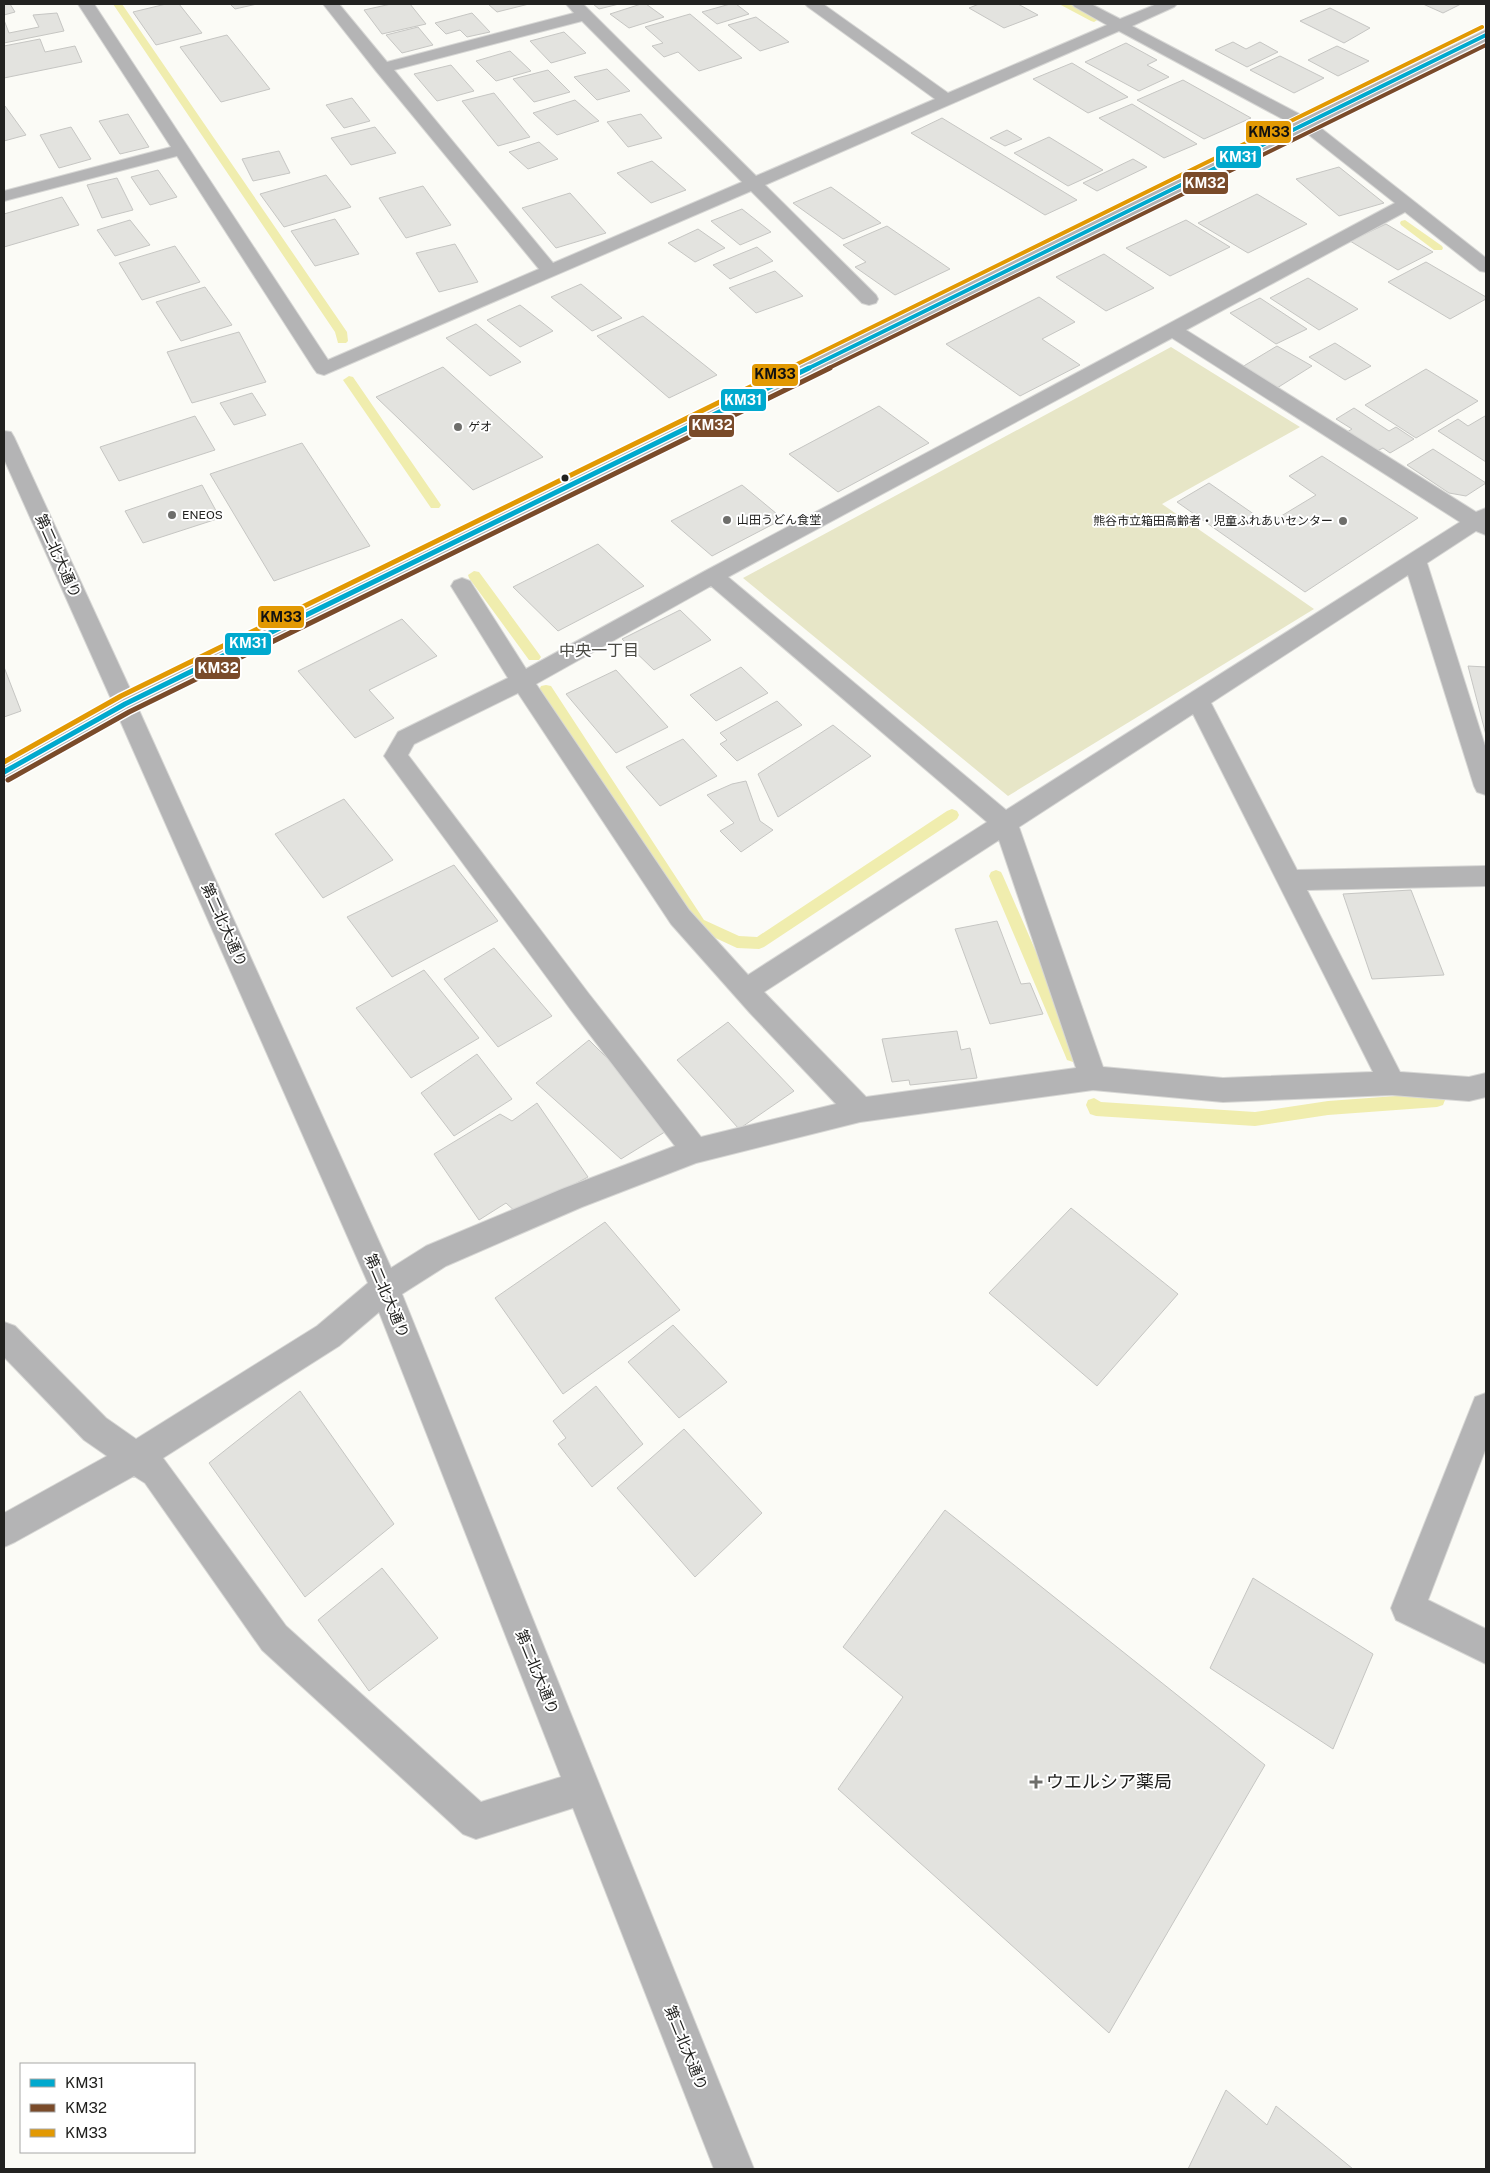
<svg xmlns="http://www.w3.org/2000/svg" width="1490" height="2173" viewBox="0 0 1490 2173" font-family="'Public Sans','Noto Sans JP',sans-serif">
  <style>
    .green { fill: #e7e6c7 }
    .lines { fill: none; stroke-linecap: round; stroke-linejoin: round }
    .stream { fill: #f0edae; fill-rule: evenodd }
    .building { fill: #e3e3df; stroke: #c6c6c3 }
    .minor-casing { stroke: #d7d7d5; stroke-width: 2 }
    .minor { fill: #b4b4b5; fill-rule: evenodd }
    .bus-1-far1-casing { stroke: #fff; stroke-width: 6 }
    .bus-1-casing { stroke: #fff; stroke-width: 8 }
    .bus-2-far1-casing { stroke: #fff; stroke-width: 6 }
    .bus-2-casing { stroke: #fff; stroke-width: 8 }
    .bus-3-far1-casing { stroke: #fff; stroke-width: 6 }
    .bus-3-casing { stroke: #fff; stroke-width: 8 }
    .bus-1-far1 { stroke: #00a9ce; stroke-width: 4 }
    .bus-1 { stroke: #00a9ce; stroke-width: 5 }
    .bus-2-far1 { stroke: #7a4b2a; stroke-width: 4 }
    .bus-2 { stroke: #7a4b2a; stroke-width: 5 }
    .bus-3-far1 { stroke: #e29903; stroke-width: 4 }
    .bus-3 { stroke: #e29903; stroke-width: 5 }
    .poi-dot { fill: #6e6e6b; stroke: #fff; stroke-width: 2 }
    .bus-dot { fill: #222220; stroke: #fff; stroke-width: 2 }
    .labels { text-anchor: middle; stroke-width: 4; stroke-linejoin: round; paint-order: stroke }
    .far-poi-label { font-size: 12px; fill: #222220; stroke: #fff; text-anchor: start }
    .street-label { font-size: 15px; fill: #222220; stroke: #fff }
    .neighbourhood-label { font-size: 16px; fill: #4a4a44; stroke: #fff }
    .near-poi-label { font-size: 18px; fill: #222220; stroke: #fff; text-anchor: start }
    .line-badge { stroke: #fff; stroke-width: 2 }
    .badge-label { font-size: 14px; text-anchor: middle; font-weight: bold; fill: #fff }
    .pale-badge-label { font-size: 14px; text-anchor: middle; font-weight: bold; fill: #111 }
  </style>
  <rect width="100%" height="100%" fill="#fbfbf6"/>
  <path class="green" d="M1171,347l129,80 -138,77 152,105 -306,187 -265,-218z"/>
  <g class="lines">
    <path class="stream" d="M113,4h9l225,328 1,9 -2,2h-8l-3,-11z
      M1059,4h12l28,15 -5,3 -3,-1z
      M1405,220l37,26 1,2 -1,2h-8l-33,-25 -1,-2 1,-2z
      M349,376l4,1 86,125 2,3 -2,3h-8l-88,-128z
      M474,571l5,1 60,82 2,3 -2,3h-10l-60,-82 -1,-3z
      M546,685l5,1 153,234 35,16 18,1 190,-126 5,-2 5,2 2,4 -2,4 -193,128 -5,2 -22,-1 -43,-20 -153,-234 -2,-4 2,-4z
      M996,870l5,2 2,4 78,179 -2,5 -6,2 -6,-2 -2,-5 -76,-179 2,-4z
      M1437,1093l6,2 2,5 -2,5 -6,2 -109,8 -73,11 -159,-10 -6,-2 -4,-9 2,-5 6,-2 7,4 154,10 73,-11z"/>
  </g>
  <path class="building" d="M4,4h6l5,8 -11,3z
    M166,4h13l23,29 -46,12 -23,-33z
    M230,4h27l-22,5z
    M391,4h19l16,20 -44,10 -18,-24z
    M488,4h41l-32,8z
    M593,4h26l-20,5z
    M641,4h5l18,13 -35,11 -19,-14z
    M730,4h6l13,10 -32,10 -15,-12z
    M979,4h39l20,11 -34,13 -35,-20z
    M1423,4h38l-18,9z
    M1330,8l40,20 -26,15 -44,-22z
    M57,13l7,18 -60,12v-23l5,13 30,-6 -6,-12z
    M472,13l18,19 -23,5 -7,-7 -14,4 -11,-11z
    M690,14l52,44 -43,13 -21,-19 -14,5 -12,-11 11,-3 -18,-16z
    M756,17l33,25 -29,9 -32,-26z
    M418,27l15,18 -31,8 -16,-18z
    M564,32l22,21 -35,10 -21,-22z
    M227,35l43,54 -49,13 -41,-55z
    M40,39l5,13 30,-6 7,16 -78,16v-32z
    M1233,42l13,7 14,-7 18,10 -31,15 -32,-17z
    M1126,43l31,17 -10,5 22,12 -30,14 -54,-29z
    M1337,46l32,15 -31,15 -30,-16z
    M510,51l21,20 -35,10 -20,-20z
    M1280,56l44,22 -30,15 -44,-23z
    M1072,63l56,34 -40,16 -55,-34z
    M451,65l23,26 -37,10 -23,-27z
    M607,69l23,22 -33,9 -23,-23z
    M548,70l22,22 -36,10 -21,-23z
    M1183,80l68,38 -47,21 -67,-39z
    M494,93l36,44 -32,9 -36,-45z
    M352,98l18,23 -26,7 -18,-23z
    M575,100l24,21 -42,14 -24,-22z
    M1132,104l65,40 -33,14 -65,-40z
    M4,106h1l21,29 -22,6z
    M128,114l21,33 -29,7 -21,-33z
    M641,114l21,24 -34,9 -21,-25z
    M942,118l135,82 -32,15 -134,-82z
    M71,127l20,32 -32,9 -19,-33z
    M375,127l21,26 -45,12 -20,-27z
    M1007,130l15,9 -17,7 -15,-8z
    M1049,137l54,33 -35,16 -54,-33z
    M539,142l19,17 -30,10 -19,-17z
    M279,151l11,22 -37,8 -11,-22z
    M1133,159l14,8 -50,24 -14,-8z
    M652,161l34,29 -35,13 -34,-30z
    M1339,167l45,36 -45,13 -43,-37z
    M158,170l19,27 -27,8 -19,-28z
    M326,175l25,32 -67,20 -24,-33z
    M117,178l16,32 -31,8 -15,-33z
    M423,186l28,39 -45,13 -27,-40z
    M831,187l50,36 -38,16 -50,-36z
    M570,193l36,40 -50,15 -34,-40z
    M1257,194l50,30 -59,29 -50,-30z
    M62,197l17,28 -75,22v-33z
    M742,209l29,23 -31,13 -29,-24z
    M335,219l24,35 -44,12 -24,-35z
    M130,220l20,25 -35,11 -18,-26z
    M1186,220l44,27 -60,29 -44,-28z
    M1386,224l47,28 -35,18 -48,-29z
    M887,226l63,43 -55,26 -40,-28 11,-5 -23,-17z
    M698,229l27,19 -30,14 -27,-19z
    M455,244l23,38 -39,10 -23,-39z
    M175,246l25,36 -58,18 -23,-37z
    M757,247l16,14 -43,18 -17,-14z
    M1104,254l50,34 -48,23 -50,-34z
    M1426,262l60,35v2l-36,20 -62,-37z
    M775,271l28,25 -47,17 -27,-25z
    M1308,278l50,31 -39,21 -49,-32z
    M581,284l41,34 -30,13 -41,-34z
    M205,287l27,38 -51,16 -25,-39z
    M1039,297l36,25 -33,17 38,26 -60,31 -74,-52z
    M1260,298l47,31 -31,15 -46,-31z
    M520,305l33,26 -33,16 -33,-27z
    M643,316l74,59 -48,23 -72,-62z
    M476,324l45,38 -31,14 -44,-38z
    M239,332l27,50 -74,21 -25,-51z
    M1335,343l36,23 -26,14 -36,-23z
    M1277,346l35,20 -35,22 -35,-21z
    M443,367l100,90 -70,33 -97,-93z
    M1426,369l52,32 -62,37 -51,-33z
    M252,393l14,22 -32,10 -14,-22z
    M879,406l50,37 -91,49 -49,-38z
    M1354,408l35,23 7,-4 18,12 -24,14 -7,-5 -6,3 -30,-19 5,-3 -16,-10z
    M195,416l20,34 -96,31 -19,-34z
    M1485,416l1,1v45l-48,-31 20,-12 10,7z
    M302,443l68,103 -96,35 -64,-107z
    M1433,449l53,34 -20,13 -17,-3 -42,-28z
    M1322,456l96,62 -113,74 -128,-90 32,-19 59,41 48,-29 -27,-19z
    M202,485l18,33 -77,25 -18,-32z
    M742,485l41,34 -71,37 -41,-35z
    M598,544l46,42 -86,45 -45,-44z
    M680,610l31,30 -57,30 -32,-31z
    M402,619l35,37 -68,34 25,28 -39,20 -57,-67z
    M1468,666l18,1v68z
    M4,667l17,44 -17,6z
    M741,667l27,26 -52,28 -26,-26z
    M616,670l52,57 -52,26 -50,-59z
    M777,701l25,24 -65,36 -17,-17 7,-4 -7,-7z
    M833,725l38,31 -93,61 -20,-43z
    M683,739l34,37 -57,30 -34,-39z
    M746,781l14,40 13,9 -32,22 -21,-21 14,-8 -27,-28 25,-11z
    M344,799l49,61 -70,38 -48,-64z
    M454,865l44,56 -106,56 -45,-60z
    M1411,890l33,85 -72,4 -29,-85z
    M997,921l24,63 9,-1 13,31 -53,10 -35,-95z
    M494,948l58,68 -54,31 -54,-68z
    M424,970l55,68 -68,40 -55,-70z
    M728,1022l66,69 -55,38 -62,-69z
    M957,1031l4,19 9,-2 7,30 -67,7 -1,-5 -17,2 -10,-43z
    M589,1040l34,34 45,56 -47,29 -85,-76z
    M477,1054l35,45 -58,37 -33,-43z
    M537,1103l51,74 -70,37 -12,-11 -27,17 -45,-66 66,-40 12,7z
    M1071,1208l107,86 -81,92 -108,-93z
    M605,1222l75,88 -117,84 -68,-96z
    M673,1325l54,57 -48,36 -51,-56z
    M596,1386l47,58 -51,43 -34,-43 8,-6 -13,-17z
    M300,1391l94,133 -89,73 -96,-134z
    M684,1429l78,84 -67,64 -78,-89z
    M945,1510l320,255 -156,268 -271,-244 65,-92 -60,-50z
    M382,1568l56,70 -69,53 -51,-71z
    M1253,1578l120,76 -40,95 -123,-81z
    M1226,2090l41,35 9,-19 77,63h-165z"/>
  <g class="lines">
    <defs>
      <path id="minor" d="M78,4h16l234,356 211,-91 -163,-198 -53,-67h16l48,58 187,-49 -8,-9h17l173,172 179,-77 -127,-92 -3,-3h18l125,89 159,-68 -32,-18 -3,-3h19l29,15 37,-15h20l-3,3 -42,19 173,91 181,-87v11l-169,84 169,133v14l-6,-1 -75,-59 -219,118 290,182 10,-4v27l-10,-4 -49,32 59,186v46l-9,-3 -3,-6 -66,-211 -197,128 86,167 189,-4v20l-179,4 93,182 69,5 17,-4v24l-17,4 -77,-6 -169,7 -130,-12 -233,32 -164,41 -114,44 -136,59 -44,28 352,875h-40l-141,-361 -97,31 -13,-5 -201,-184 -117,-167 -11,-7 -119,66 -11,5v-34l103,-57 -23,-16 -80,-83v-35l11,4 91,92 30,21 181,-113 51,-43 -249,-565 -107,60 -8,3v-20l108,-60 -108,-242v-28l7,1 3,5 117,254 1161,-567 -173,-93 -354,154 111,110 2,4 -2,4 -7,2 -7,-2 -111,-112 -427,184 -7,-2 -3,-4 -137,-213 -173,45v-10l167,-44zM582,21l160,161 -189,81 -159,-193zM1304,131l91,72 -690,368 -179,98 -56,-88 -8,-3 -8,3 -3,5 57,92 -110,54 -14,24 187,254 104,136 -113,43 -136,57 -35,22 -253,-560zM1172,338l288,184 -454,288 -278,-233zM711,586l276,236 -239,153 -59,-65 -153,-226zM518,693l153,231 79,89 86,91 -135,33 -112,-143 -181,-239 6,-11zM1193,714l180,358 -150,6 -120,-11 -84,-240zM999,840l77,228 -210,29 -102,-105zM379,1312l182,465 -80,25 -195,-176 -123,-168 176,-112z
        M1486,1393v55l-58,152 58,29v35l-90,-44 -5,-12 84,-211z"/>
    </defs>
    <use href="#minor" class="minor-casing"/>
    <use href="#minor" class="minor"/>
    <defs>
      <path id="bus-1-far1" d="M807,369l679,-334"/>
      <path id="bus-1" d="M4,772l121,-68 684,-336"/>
      <path id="bus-2-far1" d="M827,369l659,-324"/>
      <path id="bus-2" d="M8,780l121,-68 701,-344"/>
      <path id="bus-3-far1" d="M787,369l695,-342"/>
      <path id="bus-3" d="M4,762l117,-66 668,-328"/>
    </defs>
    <use href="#bus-1-far1" class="bus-1-far1-casing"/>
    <use href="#bus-1" class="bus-1-casing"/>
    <use href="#bus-2-far1" class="bus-2-far1-casing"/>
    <use href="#bus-2" class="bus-2-casing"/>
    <use href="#bus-3-far1" class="bus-3-far1-casing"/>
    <use href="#bus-3" class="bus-3-casing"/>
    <use href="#bus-1-far1" class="bus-1-far1"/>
    <use href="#bus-1" class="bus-1"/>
    <use href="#bus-2-far1" class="bus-2-far1"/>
    <use href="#bus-2" class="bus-2"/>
    <use href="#bus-3-far1" class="bus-3-far1"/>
    <use href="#bus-3" class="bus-3"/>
  </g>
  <g class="poi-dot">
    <circle cx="458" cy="427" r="5"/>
    <circle cx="172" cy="515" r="5"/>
    <circle cx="727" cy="520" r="5"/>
    <circle cx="1343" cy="521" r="5"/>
    <path d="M1033.5 1774.5h5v5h5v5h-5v5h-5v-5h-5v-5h5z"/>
  </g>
  <circle class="bus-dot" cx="565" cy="478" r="4.5"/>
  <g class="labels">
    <g class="far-poi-label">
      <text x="468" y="431">ゲオ</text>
      <text x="182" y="519">ENEOS</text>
      <text x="737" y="524">山田うどん食堂</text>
      <text x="1333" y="525" text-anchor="end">熊谷市立箱田高齢者・児童ふれあいセンター</text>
    </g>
    <g class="street-label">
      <text transform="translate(58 556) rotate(66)" y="5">第二北大通り</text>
      <text transform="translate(224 925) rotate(66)" y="5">第二北大通り</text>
      <text transform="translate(387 1296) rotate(67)" y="5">第二北大通り</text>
      <text transform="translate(537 1672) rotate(68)" y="5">第二北大通り</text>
      <text transform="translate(686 2048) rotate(68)" y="5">第二北大通り</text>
    </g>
    <g class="neighbourhood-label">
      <text x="599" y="656">中央一丁目</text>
    </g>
    <g class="near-poi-label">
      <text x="1046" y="1788">ウエルシア薬局</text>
    </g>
  </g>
  <g class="line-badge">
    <rect x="1245" y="120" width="47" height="24" rx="5" fill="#e29903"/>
    <rect x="1215" y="145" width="47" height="24" rx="5" fill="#00a9ce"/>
    <rect x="1182" y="171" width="47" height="24" rx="5" fill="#7a4b2a"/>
    <rect x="751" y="363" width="48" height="24" rx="5" fill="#e29903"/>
    <rect x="720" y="388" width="47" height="24" rx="5" fill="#00a9ce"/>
    <rect x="688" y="414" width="47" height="24" rx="5" fill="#7a4b2a"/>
    <rect x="257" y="605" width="48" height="24" rx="5" fill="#e29903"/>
    <rect x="224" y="632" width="48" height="24" rx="5" fill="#00a9ce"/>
    <rect x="194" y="656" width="47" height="24" rx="5" fill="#7a4b2a"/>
  </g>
  <g class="badge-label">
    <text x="1238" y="162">KM31</text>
    <text x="1205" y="188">KM32</text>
    <text x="743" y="405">KM31</text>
    <text x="712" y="430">KM32</text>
    <text x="248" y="648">KM31</text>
    <text x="218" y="673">KM32</text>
  </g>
  <g class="pale-badge-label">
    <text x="1269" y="137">KM33</text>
    <text x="775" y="379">KM33</text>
    <text x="281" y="622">KM33</text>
  </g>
  <rect width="1490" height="2173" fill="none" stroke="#222220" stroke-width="10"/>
  <rect x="20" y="2063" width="175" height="90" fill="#ffffff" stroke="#a7a7a6"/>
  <rect x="30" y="2079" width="25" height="8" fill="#00a9ce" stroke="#a7a7a6"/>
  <text x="65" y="2088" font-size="15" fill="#222220">KM31</text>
  <rect x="30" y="2104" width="25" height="8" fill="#7a4b2a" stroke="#a7a7a6"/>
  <text x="65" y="2113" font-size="15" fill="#222220">KM32</text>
  <rect x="30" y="2129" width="25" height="8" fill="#e29903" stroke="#a7a7a6"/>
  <text x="65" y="2138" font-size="15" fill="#222220">KM33</text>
</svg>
